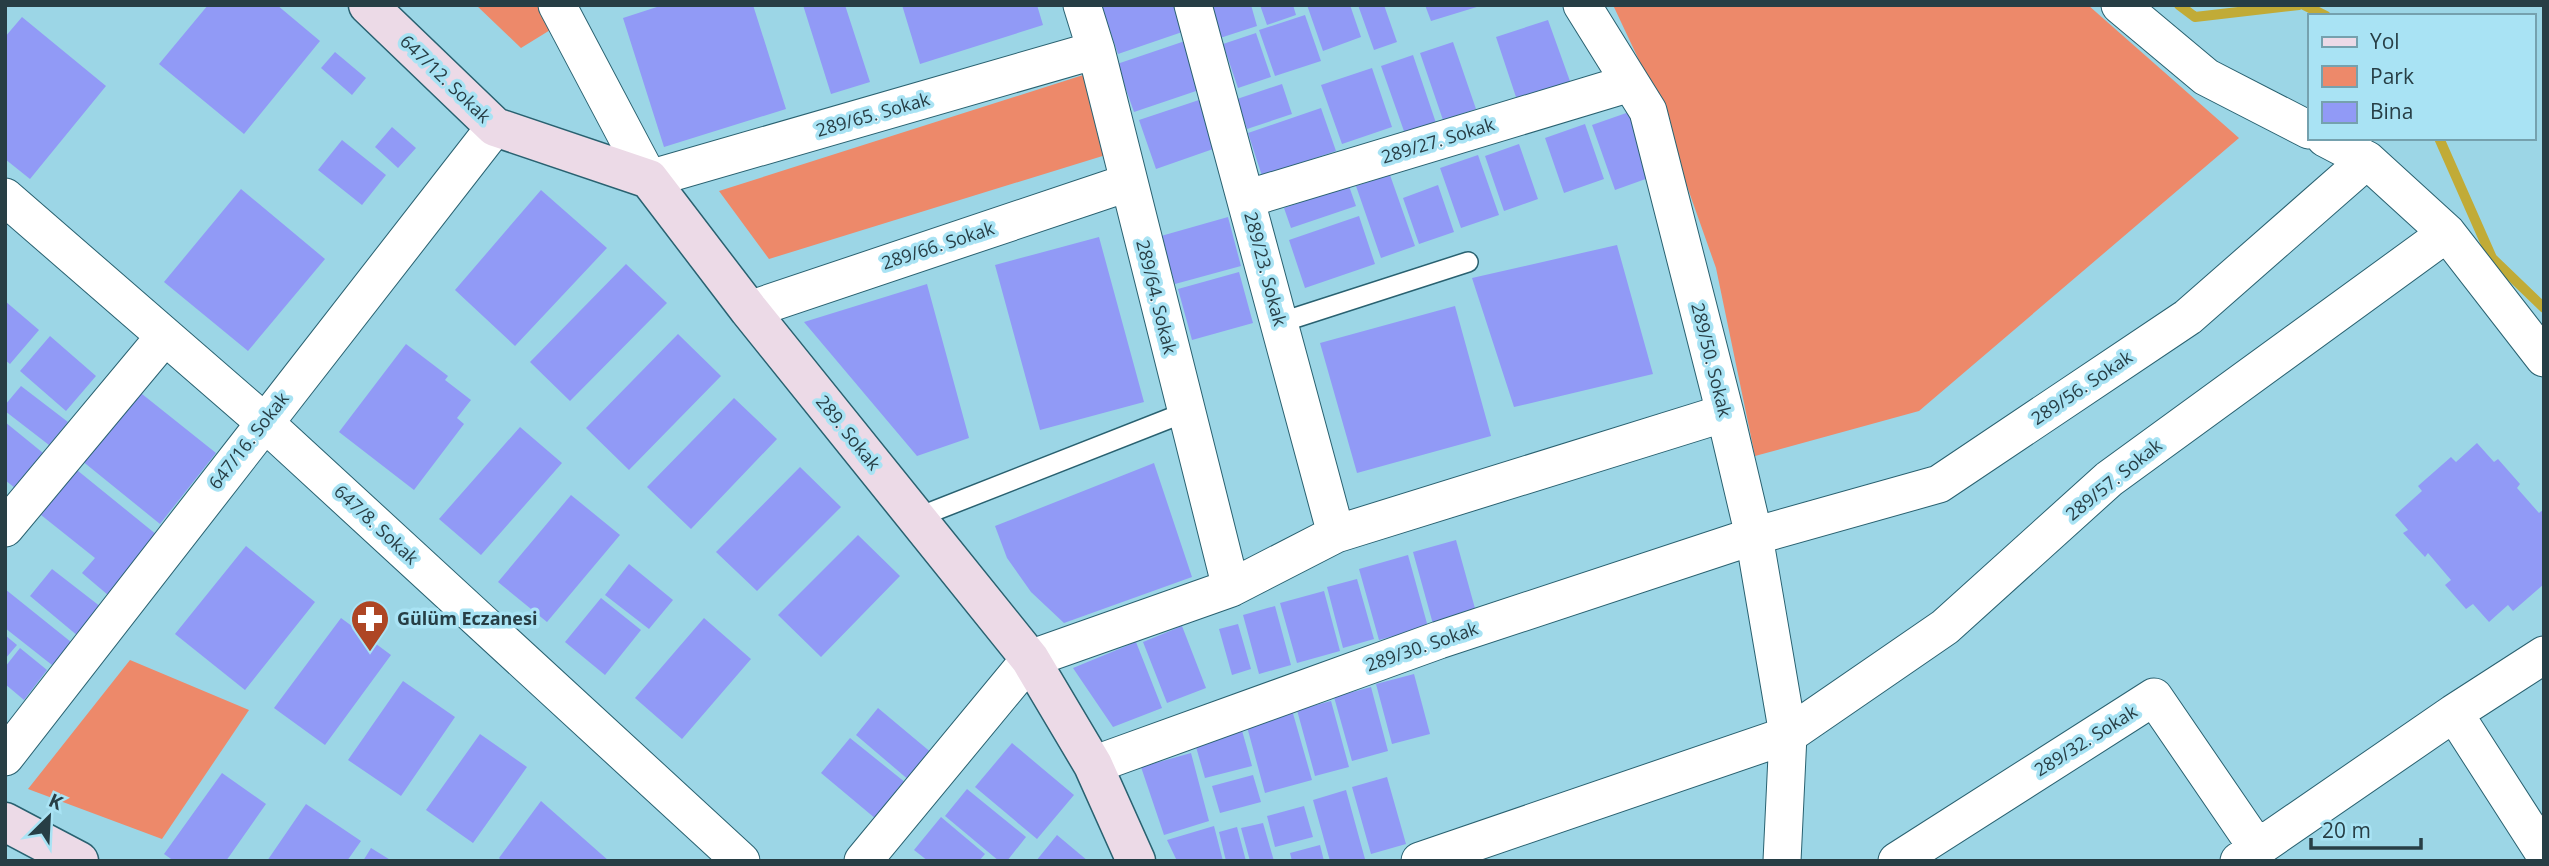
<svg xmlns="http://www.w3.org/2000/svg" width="2549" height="866" viewBox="0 0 2549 866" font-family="'Open Sans',sans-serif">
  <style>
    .green { fill: #ed896a }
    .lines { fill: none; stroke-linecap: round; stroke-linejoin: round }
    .stream { stroke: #c1ab37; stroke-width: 10 }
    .building { fill: #919af6 }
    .lane-casing { stroke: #296170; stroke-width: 22 }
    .street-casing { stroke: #296170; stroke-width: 39 }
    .secondary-casing { stroke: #296170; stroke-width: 41 }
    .lane { stroke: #fff; stroke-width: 19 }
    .street { stroke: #fff; stroke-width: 37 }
    .secondary { stroke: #ecdae7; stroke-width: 38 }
    .labels { text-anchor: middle; stroke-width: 7; stroke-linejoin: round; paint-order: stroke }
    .street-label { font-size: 18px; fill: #273e45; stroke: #a9e3f4 }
    .poi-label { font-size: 18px; font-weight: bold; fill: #273e45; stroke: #a9e3f4; text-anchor: start }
  </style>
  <rect width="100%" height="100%" fill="#9cd6e6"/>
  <path class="green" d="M476,5h86l6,14 -47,29z
    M1613,5h475l151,133 -320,273 -164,45 -39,-188 -63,-178z
    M1102,69l20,81 -353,109 -50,-68z
    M130,660l119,50 -87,129 -134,-50z"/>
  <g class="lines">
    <path class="stream" d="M2179,5l16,12 104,-12
      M2304,5l22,11
      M2439,138l53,120 52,50"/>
  </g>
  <path class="building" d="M208,5h69l43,36 -76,93 -85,-70z
    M663,5h90l33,104 -122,38 -41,-129z
    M803,5h42l25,77 -39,12z
    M902,5h135l6,20 -123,39z
    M1101,5h82l8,24 -73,25z
    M1209,5h42l6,21 -37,12z
    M1260,5h33l3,10 -29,10z
    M1307,5h43l11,32 -38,14z
    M1358,5h26l13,37 -23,8z
    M1425,5h54l1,1 -49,15z
    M1305,15l16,46 -46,15 -16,-46z
    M22,17l84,69 -76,93 -25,-20v-122z
    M1548,20l23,64 -53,19 -22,-66z
    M1256,33l15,44 -33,11 -15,-44z
    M1185,41l17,48 -68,23 -17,-48z
    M1453,42l23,67 -33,11 -23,-67z
    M335,52l31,26 -14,17 -31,-27z
    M1413,55l23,68 -31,11 -24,-68z
    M1372,68l20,59 -50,17 -21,-59z
    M1282,84l10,30 -45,15 -10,-30z
    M1199,100l17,48 -60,21 -17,-49z
    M1321,108l15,43 -74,25 -14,-43z
    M1632,111l22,65 -39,14 -23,-65z
    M1585,124l19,55 -40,14 -19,-55z
    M392,127l24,21 -18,20 -23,-21z
    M342,140l44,35 -24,30 -44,-35z
    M1519,144l19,55 -34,12 -19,-55z
    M1478,155l21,60 -38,13 -21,-60z
    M1390,175l25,71 -34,12 -25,-72z
    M1438,185l16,47 -35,12 -16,-46z
    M1349,186l7,20 -65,22 -7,-20z
    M241,189l84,70 -77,92 -84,-69z
    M541,190l66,58 -92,98 -60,-56z
    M1359,216l16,48 -70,24 -16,-48z
    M1228,217l13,49 -66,18 -14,-48z
    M1099,237l45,165 -104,28 -45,-165z
    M1617,245l36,129 -139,33 -42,-129z
    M626,264l41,39 -97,98 -40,-39z
    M1239,272l14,51 -61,17 -14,-51z
    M927,284l42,154 -52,18 -113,-134z
    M5,301l34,29 -29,34 -5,-4z
    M1455,306l36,130 -134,37 -37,-130z
    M678,334l43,42 -92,94 -43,-42z
    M50,336l46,40 -30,35 -46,-40z
    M406,344l42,32 -3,4 26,20 -14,18 7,6 -50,66 -75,-58z
    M21,386l47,36 -19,23 -44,-34v-6z
    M137,390l79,63 -56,71 -79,-64z
    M734,398l43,41 -86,90 -44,-42z
    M5,422l43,35 -28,35 -15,-12z
    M520,427l42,36 -81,92 -42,-36z
    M2477,443l17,19 4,-3 22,25 -3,4 22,25 5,-4v75l-31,27 -5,-6 -19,17 -16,-18 -7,5 -21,-24 6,-5 -23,-27 -3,4 -22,-24 5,-3 -13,-15 27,-24 -4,-5 33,-29 5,5z
    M1154,463l38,114 -128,46 -33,-31 -24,-34 -12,-32z
    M72,466l85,69 -49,60 -26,-22 13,-15 -59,-47z
    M800,467l41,40 -84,84 -41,-39z
    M571,495l49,40 -73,87 -49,-40z
    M858,535l42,41 -79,81 -43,-42z
    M1456,540l20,72 -43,12 -20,-72z
    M246,546l69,56 -70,88 -70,-56z
    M1408,555l20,72 -49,13 -20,-71z
    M629,564l44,36 -24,29 -44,-34z
    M52,569l49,38 -23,29 -48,-40z
    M1357,579l17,60 -31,9 -16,-61z
    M5,589l66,53 -19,23 -47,-37z
    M1324,591l16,60 -43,12 -17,-60z
    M601,598l40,32 -36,45 -40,-33z
    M1275,606l16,59 -32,9 -16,-59z
    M341,618l50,37 -66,90 -51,-37z
    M704,618l47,41 -69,80 -47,-41z
    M1238,624l13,45 -19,6 -13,-46z
    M1182,626l24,62 -39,15 -24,-61z
    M5,635l12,10 -12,14z
    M1136,642l26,66 -49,19 -40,-59z
    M20,648l27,22 -23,30 -19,-16v-17z
    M1414,674l16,60 -38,10 -16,-60z
    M403,681l52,36 -54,79 -53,-36z
    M1371,687l17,64 -36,10 -18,-64z
    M1331,701l18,66 -34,9 -18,-66z
    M878,708l55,46 -23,27 -54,-46z
    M1292,710l20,70 -47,13 -19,-70z
    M1241,727l11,39 -47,12 -11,-38z
    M480,734l47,33 -54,76 -47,-33z
    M850,738l56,45 -30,36 -55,-46z
    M1012,743l62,52 -37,44 -62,-52z
    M1191,753l18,68 -45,14 -23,-68z
    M222,773l44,31 -40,57h-52l-10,-7z
    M1253,775l8,27 -41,11 -8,-27z
    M1387,777l19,67 -35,10 -19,-67z
    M967,789l59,48 -19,24h-8l-54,-45z
    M1346,790l19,69 -35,2 -17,-61z
    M541,801l68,60h-107l-3,-3z
    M306,804l55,37 -14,20h-80z
    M1304,806l9,31 -38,10 -8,-31z
    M941,817l44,37 -6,7h-51l-14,-11z
    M1263,823l11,38h-24l-9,-33z
    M1214,826l9,35h-46l-10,-21z
    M1237,827l9,34h-20l-7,-29z
    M1057,835l31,26h-52z
    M1320,845l4,16h-32l-2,-8z
    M371,848l21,13h-29z"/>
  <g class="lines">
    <defs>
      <path id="lane" d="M1279,323l189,-61
        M916,518l270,-106"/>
      <path id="street" d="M557,5l92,174 447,-129
        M1082,5l14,45 135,538
        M1193,5l143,529
        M1582,5l66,106 77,302 29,123 34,199 -6,126
        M2120,5l86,72 103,53
        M2325,138l42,22 80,73 97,125
        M5,197l259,225 477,439
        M1246,199l384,-116
        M749,310l378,-127
        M5,528l160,-192
        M2454,713l90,140
        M5,757l490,-630
        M1093,765l346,-125 315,-104 185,-52 249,-167 179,-157
        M863,861l167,-202 201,-71 105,-54 389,-121
        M1420,861l368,-126 157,-108 164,-148 338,-246
        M1897,861l257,-164 104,152
        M2239,861l215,-148 90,-58"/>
      <path id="secondary" d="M368,5l127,122 154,52 100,131 281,349 63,106 43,96
        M5,822l74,39"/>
    </defs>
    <use href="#lane" class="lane-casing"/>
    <use href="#street" class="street-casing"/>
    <use href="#secondary" class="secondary-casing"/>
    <use href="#lane" class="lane"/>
    <use href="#street" class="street"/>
    <use href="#secondary" class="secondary"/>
  </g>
  <defs>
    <symbol id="pharmacy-pin" viewBox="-11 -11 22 30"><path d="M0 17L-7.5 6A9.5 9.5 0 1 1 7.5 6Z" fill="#ae4624" stroke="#a9e3f4"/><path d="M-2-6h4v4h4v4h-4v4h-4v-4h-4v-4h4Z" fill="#fff"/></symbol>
  </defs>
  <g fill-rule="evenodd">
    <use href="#pharmacy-pin" x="348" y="597" width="44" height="60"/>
  </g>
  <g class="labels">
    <g class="street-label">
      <text transform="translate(445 79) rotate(44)" y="6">647/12. Sokak</text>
      <text transform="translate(873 115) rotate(-16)" y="6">289/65. Sokak</text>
      <text transform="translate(1438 141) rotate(-17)" y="6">289/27. Sokak</text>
      <text transform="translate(938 246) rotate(-18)" y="6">289/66. Sokak</text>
      <text transform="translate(1265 269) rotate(75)" y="6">289/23. Sokak</text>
      <text transform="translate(1156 297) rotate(76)" y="6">289/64. Sokak</text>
      <text transform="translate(1711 360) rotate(76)" y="6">289/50. Sokak</text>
      <text transform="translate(2082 388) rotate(-34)" y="6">289/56. Sokak</text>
      <text transform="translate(848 433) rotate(51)" y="6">289. Sokak</text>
      <text transform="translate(249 441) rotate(-52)" y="6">647/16. Sokak</text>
      <text transform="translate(2114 480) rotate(-39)" y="6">289/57. Sokak</text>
      <text transform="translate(376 525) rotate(43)" y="6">647/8. Sokak</text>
      <text transform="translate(1422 647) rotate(-19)" y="6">289/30. Sokak</text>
      <text transform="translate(2086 741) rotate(-32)" y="6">289/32. Sokak</text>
    </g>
    <g class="poi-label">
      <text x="397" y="625">Gülüm Eczanesi</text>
    </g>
  </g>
  <rect width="2549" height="866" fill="none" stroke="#273e45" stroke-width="14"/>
  <rect x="2308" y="14" width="228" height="126" fill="#a9e3f4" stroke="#75a1ae" stroke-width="2"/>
  <rect x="2322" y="37" width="35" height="10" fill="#ecdae7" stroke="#75a1ae" stroke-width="2"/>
  <text x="2370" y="49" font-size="21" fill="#273e45">Yol</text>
  <rect x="2322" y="66" width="35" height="21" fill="#ed896a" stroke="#75a1ae" stroke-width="2"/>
  <text x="2370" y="84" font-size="21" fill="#273e45">Park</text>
  <rect x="2322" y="102" width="35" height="21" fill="#919af6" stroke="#75a1ae" stroke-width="2"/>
  <text x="2370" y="119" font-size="21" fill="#273e45">Bina</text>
  <g transform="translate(49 817) rotate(24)" stroke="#a9e3f4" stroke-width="5" paint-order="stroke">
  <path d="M0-5L12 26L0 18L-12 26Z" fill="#273e45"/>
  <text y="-10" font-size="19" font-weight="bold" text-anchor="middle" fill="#273e45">K</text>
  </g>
  <path d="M2311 838v10h110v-10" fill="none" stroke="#273e45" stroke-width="3.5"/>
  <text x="2322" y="838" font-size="21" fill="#273e45" stroke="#a9e3f4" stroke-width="5" paint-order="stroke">20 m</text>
</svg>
